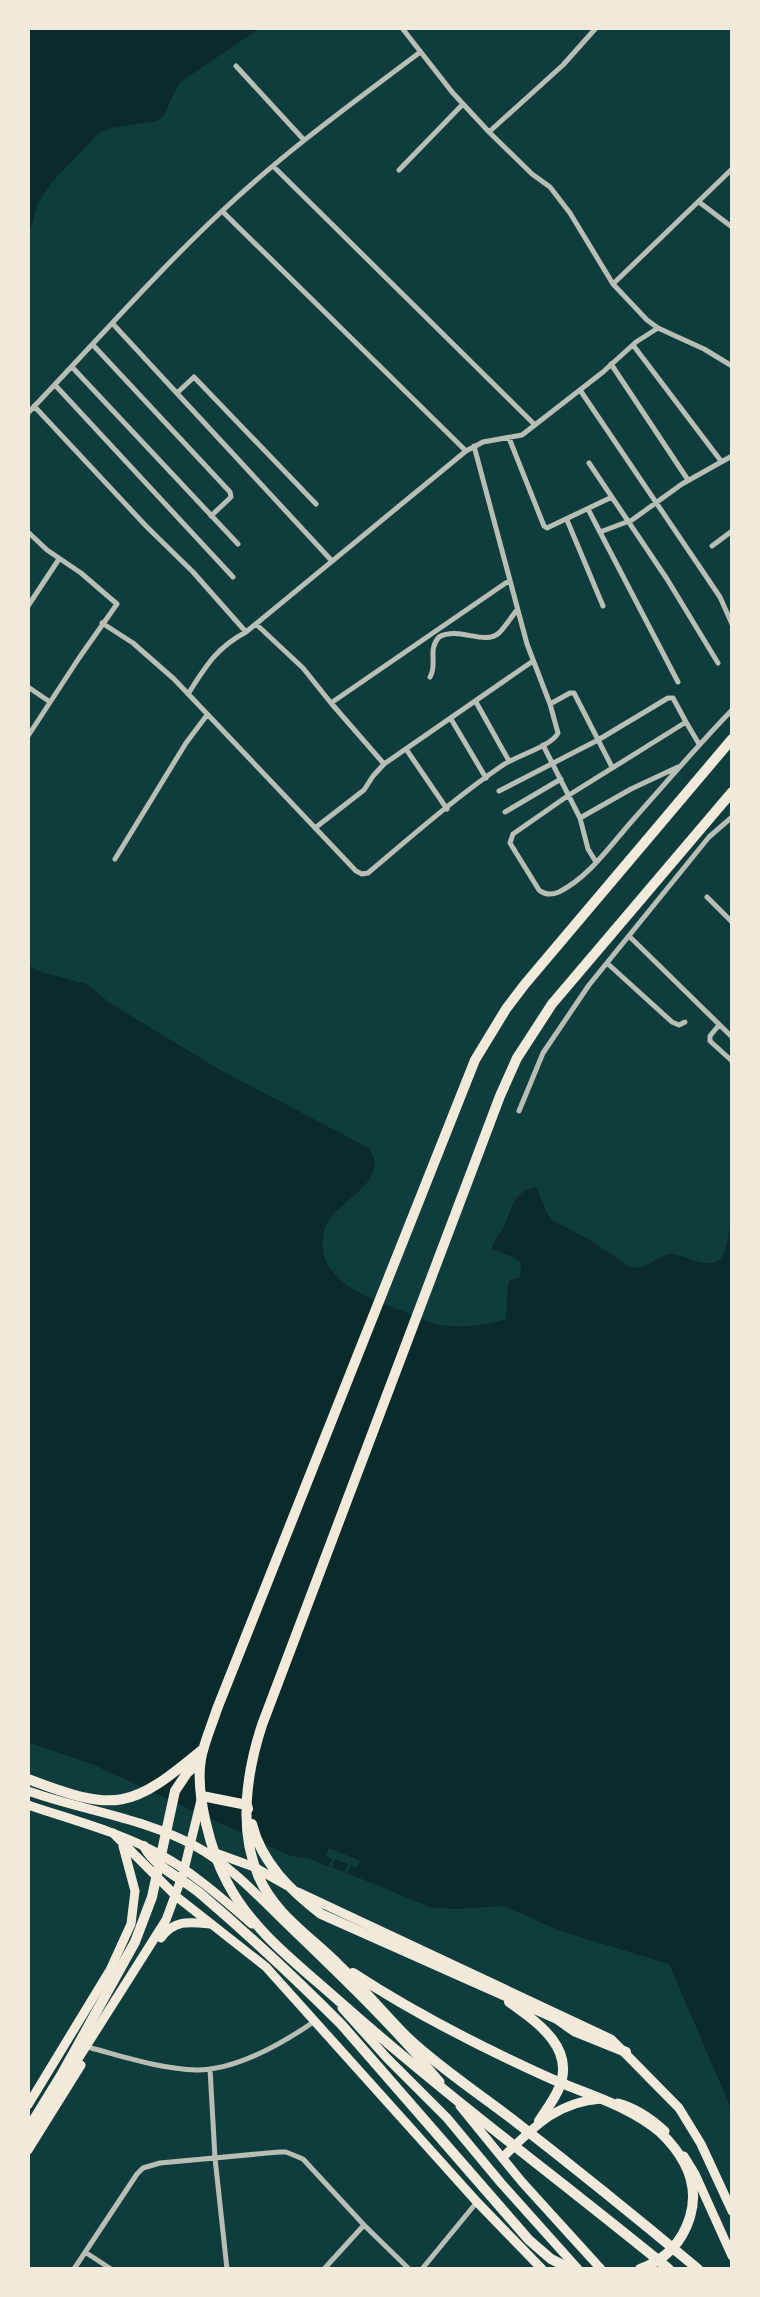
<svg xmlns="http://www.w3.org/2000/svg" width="760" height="2297" viewBox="0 0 760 2297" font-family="Lato,sans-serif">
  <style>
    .water { fill: #0a2a2b }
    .pier { fill: #0f3d3e }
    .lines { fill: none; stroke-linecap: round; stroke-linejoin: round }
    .minor { stroke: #b8beb3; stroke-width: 5 }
    .primary { stroke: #f1e9da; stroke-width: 9 }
    .trunk { stroke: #f1e9da; stroke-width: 9 }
    .motorway { stroke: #f1e9da; stroke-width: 10 }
  </style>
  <rect width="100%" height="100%" fill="#0f3d3e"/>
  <path class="water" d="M28,28h232l-81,55 -16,34 -7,4 -45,7 -12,5 -48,50 -14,22 -9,34z
    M28,965l13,7 45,12 27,21 109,66 147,77c24,35 -36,53 -44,80 -15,50 41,69 77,83 13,4 27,13 40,14 20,3 45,0 64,-6l2,-35 2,-4 10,-2 1,-15 -6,-5 -22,-9 -1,-3c3,-8 9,-13 12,-20 8,-17 10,-35 31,-39l3,3 8,22 6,8 40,21 38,26c16,3 22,-7 36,-12 16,-5 44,21 57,0 6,-9 4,-22 9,-32v888l-63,-147 -109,-33 -56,-25 -50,3 -24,-2 -83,-34 -38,-14 -18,-3 -197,-91 -66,-23z"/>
  <path class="pier" d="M329,1848l31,13 -3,7 -6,-3 -4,8 -2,-1 3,-8 -13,-5 -3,8 -3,-1 3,-7 -6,-3z"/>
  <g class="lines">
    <path class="minor" d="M402,28l50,64 37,40 43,42 18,13 20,26 43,71 34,36 11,8 46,21 28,17
      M236,66l68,74
      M489,132l74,-67 33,-37
      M273,166l262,259
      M399,170l64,-66
      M699,202l33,25
      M222,211l244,240
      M613,284l119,-115
      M113,324l219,237
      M93,345l137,147 1,5 -20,19
      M633,345l88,116
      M611,364l77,116
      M72,367l166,177
      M55,385l178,192
      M580,390l140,207 12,27
      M177,393l17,-16 122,127
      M34,406l112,120 47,46 53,60
      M28,413c64,-67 125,-137 192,-200 62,-59 131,-109 199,-160
      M509,438l35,88 3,2 65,-31
      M589,463l78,116 51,84
      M588,509l90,173
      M567,520l36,86
      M28,532l19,18 34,23 36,31 -38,54 -51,78
      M600,532l32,-12 50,-36 50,-28
      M712,546l20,-15
      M28,606l31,-47
      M102,623l31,20 41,36 182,192 6,3 6,-1c44,-37 88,-76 135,-108 13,-9 49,-19 55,-32l-8,-29 -23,-60 -53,-198
      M256,624l47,44 28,35 179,-123
      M430,677c8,-13 -3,-27 9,-40 20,-11 45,9 60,-4 7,-7 12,-16 18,-23
      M28,687l22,15
      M188,694c18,-28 28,-46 58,-62l220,-181 17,-9 39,-7 81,-63 33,-30 22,-14
      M476,702l33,59
      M331,703l53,61
      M550,704l20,-11h4l38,74
      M451,719l35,59
      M699,744l-13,-22 -117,73 -56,39 -3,9 29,47c6,5 13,5 20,2 30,-15 51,-46 73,-71 33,-37 65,-75 100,-111
      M543,745l37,73 8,31 8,13
      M406,749l41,60
      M499,791l99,-51 70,-42h5l13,24
      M505,812l56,-33
      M580,818l51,-29 47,-22
      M315,828l49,-38 9,-14 11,-12 149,-103
      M115,859l71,-116 21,-28
      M707,897l25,25
      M629,936l103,101
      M607,963l65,59 7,3 6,-3
      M719,1025l-9,11v5l22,20
      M519,1111l24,-58 46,-68 120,-148 23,-20
      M91,2048c34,9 70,21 106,22 39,0 86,-27 118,-49
      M210,2069l5,89 12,111
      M85,2252l26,17
      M74,2269l63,-95 6,-6 17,-5 119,-11h7l17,7 61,66 45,44
      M324,2269l40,-44
      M422,2269l55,-67"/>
    <path class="primary" d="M113,1833l64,64 89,70 211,235 65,67
      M210,1851l44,16 32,18
      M298,1892l313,147 68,69 22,36 31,67
      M161,1938c13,-19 30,-16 50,-14
      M618,2103c19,5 33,15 47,28
      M28,2105l82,-135 21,-46 4,-33 -12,-45
      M28,2138l138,-218 17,-46 18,-74
      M28,2150l53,-85
      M684,2156l11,18 37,82
      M503,2157c30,-29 53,-55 98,-58"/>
    <path class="trunk" d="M28,1791c53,19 119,28 167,55 35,19 64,51 93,79 52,50 106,102 152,157
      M28,1805c44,15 92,27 133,50 33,18 63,45 91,69
      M342,2008l45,50 60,60 54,65 77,86
      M460,2106l62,76 79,87"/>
    <path class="motorway" d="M28,1779c89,34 103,30 175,-30
      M202,1796l45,9 1,4
      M252,1824c9,38 39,67 69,90l236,105 17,12 52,21
      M144,1846c12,23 39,32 58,49 48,41 94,84 139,129l188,216 22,19 20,10
      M353,1973c61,40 126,73 192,103 39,18 82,28 115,56 24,23 40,52 30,85 -8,26 -25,43 -50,52
      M509,2002c28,20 67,46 50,86 -5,12 -13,22 -20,33
      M28,2129l35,-57 72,-130 17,-45 23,-106 12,-18 13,-11
      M669,2269c-110,-90 -224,-174 -330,-268 -40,-36 -87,-70 -112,-119 -16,-30 -32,-88 -26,-123 3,-17 11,-34 16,-50l258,-649 31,-51 19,-25 207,-245
      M698,2269c-61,-51 -123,-101 -186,-150 -34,-26 -72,-51 -104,-81 -24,-24 -45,-50 -69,-73 -29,-29 -65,-51 -81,-90 -20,-47 -11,-104 4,-150l238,-629 17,-38 35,-54 180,-212"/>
  </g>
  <rect width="760" height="2297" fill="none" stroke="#f1e9da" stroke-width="60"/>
</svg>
